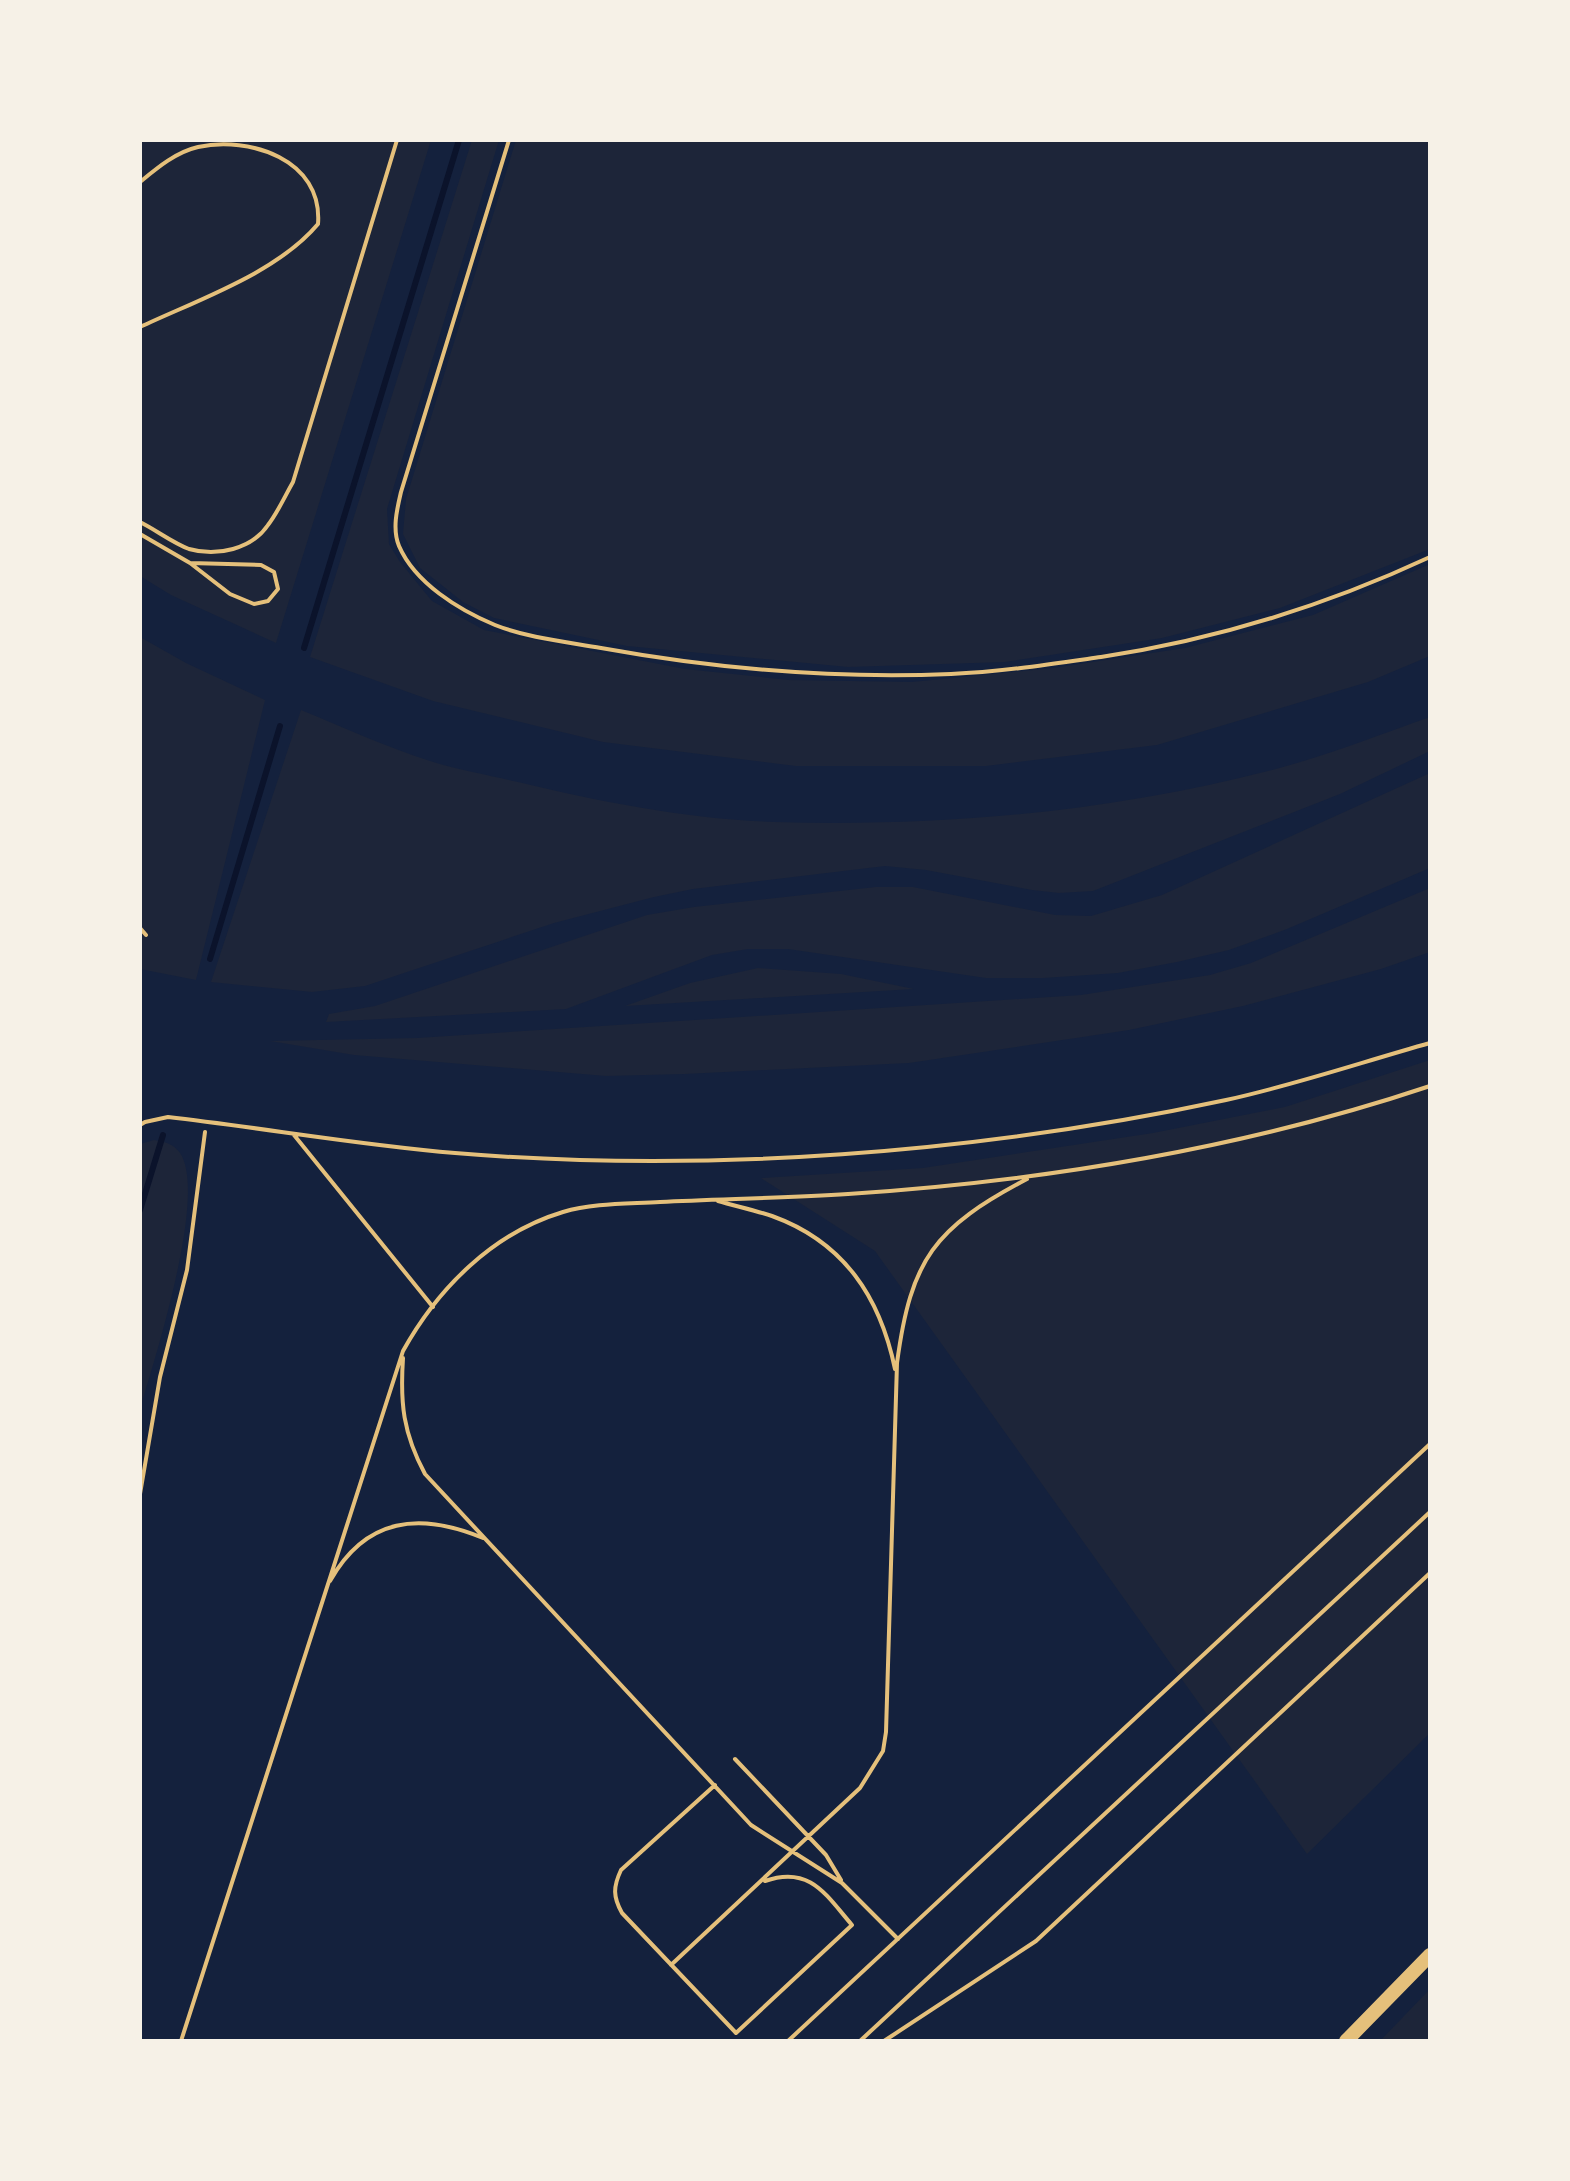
<svg xmlns="http://www.w3.org/2000/svg" width="1570" height="2181" viewBox="0 0 1570 2181" font-family="Overpass,sans-serif">
  <style>
    .green { fill: #1d2539 }
    .lines { fill: none; stroke-linecap: round; stroke-linejoin: round }
    .stream { stroke: #0b132b; stroke-width: 6 }
    .path { stroke: #e5c07b; stroke-width: 4 }
    .service { stroke: #e5c07b; stroke-width: 4 }
    .primary { stroke: #e5c07b; stroke-width: 14 }
  </style>
  <rect width="100%" height="100%" fill="#14213d"/>
  <path class="green" d="M140,140h291l-155,503 -105,-48 -31,-19z
    M472,140h27l-112,369 2,35 11,18 32,39 52,29 201,39 104,11 123,2 141,-14 132,-20 128,-33 117,-51v92l-62,26 -211,63 -171,21h-190l-193,-24 -170,-41 -123,-44z
    M516,140h914v409l-150,59 -118,30 -157,24 -157,5 -221,-21 -133,-28 -31,-16 -43,-34 -17,-34 3,-35z
    M140,637l46,26 79,37 -69,280 -56,-11z
    M301,710c42,17 85,37 129,51 28,9 59,14 88,21 83,20 170,37 256,40 168,5 339,-10 502,-53 52,-14 103,-34 154,-52v34l-90,43 -247,97 -34,2 -27,-3 -106,-20 -41,-4 -192,23 -39,8 -100,26 -189,63 -53,6 -101,-10z
    M1430,773v95l-143,61 -58,21 -52,12 -59,11 -75,5h-57l-198,-29h-40l-36,6 -146,54 -240,13 3,-8 46,-8 272,-91 47,-8 182,-20h37l142,28 36,1 71,-21z
    M1430,888v64l-49,17 -138,37 -114,24 -220,33 -224,11 -79,2 -252,-21 -84,-14 147,-3 664,-43 129,-20 41,-12z
    M758,968l83,6 73,15 -289,17 65,-23z
    M1430,1060v673l-123,121 -432,-603 -114,-73 162,-10 230,-35 132,-26z
    M154,1140c10,2 19,3 26,13 28,41 -26,208 -40,256v-265z
    M1430,1989v52h-50z"/>
  <g class="lines">
    <path class="stream" d="M304,648l155,-508
      M210,959l70,-233
      M140,1210l23,-75"/>
    <path class="path" d="M140,1494l20,-117 27,-107 18,-138"/>
    <path class="service" d="M509,140l-108,352c-4,17 -9,37 -2,54 16,37 60,64 96,79 33,13 72,17 106,23 116,21 232,31 350,26 49,-2 101,-10 150,-17 112,-17 226,-52 329,-100
      M140,182c17,-14 36,-30 58,-35 51,-11 125,12 120,77 -41,49 -121,76 -178,103
      M140,522c16,8 33,21 49,27 28,8 63,0 79,-24 10,-13 17,-29 25,-43l104,-342
      M140,534l50,29 40,31 24,10 14,-3 10,-12 -4,-17 -13,-7 -71,-2
      M140,928l6,7
      M140,1125l5,-3 23,-5c96,11 191,28 287,36 251,21 524,0 771,-53 69,-15 136,-38 204,-57
      M294,1135l139,172
      M718,1201c17,5 36,9 54,15 72,26 108,81 123,153
      M403,1358c-3,45 0,75 22,116l326,351 91,58 56,56
      M330,1581c36,-64 90,-69 153,-43
      M735,1759l91,96 15,25
      M715,1785l-94,85c-8,17 -8,27 1,43l114,120 116,-108c-26,-30 -42,-60 -87,-44
      M671,1965l189,-177 23,-37 3,-19 11,-369c14,-104 37,-135 130,-184
      M181,2041l222,-690c35,-63 90,-118 160,-139 30,-9 66,-8 97,-10 62,-3 125,-4 188,-8 197,-13 394,-45 582,-108
      M788,2041l642,-597
      M860,2041l570,-529
      M884,2041l152,-100 394,-368"/>
    <path class="primary" d="M1346,2041l84,-86"/>
  </g>
  <rect width="1570" height="2181" fill="none" stroke="#f6f1e7" stroke-width="284"/>
</svg>
